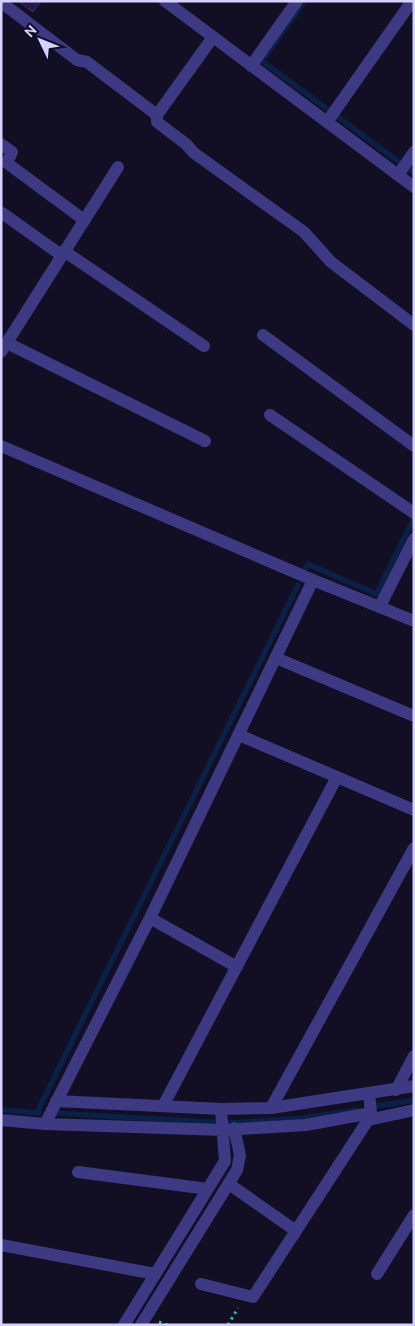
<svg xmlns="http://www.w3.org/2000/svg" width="415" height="1326" viewBox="0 0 415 1326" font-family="Ubuntu,sans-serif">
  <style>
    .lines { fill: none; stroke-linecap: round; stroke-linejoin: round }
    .stream { stroke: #0b2046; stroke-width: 5.5 }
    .building { fill: #231a45; stroke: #3b2c71 }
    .path { stroke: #2eb6b0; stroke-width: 3; stroke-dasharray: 2.5 4; stroke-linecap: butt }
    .minor { stroke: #3d3983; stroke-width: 12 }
  </style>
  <rect width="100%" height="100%" fill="#120e24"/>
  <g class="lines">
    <path class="stream" d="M305,1l-43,60 152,112
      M306,568l2,-4 68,30 38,-76
      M370,1107l44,-7
      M1,1110l38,3
      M37,1112l261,-527
      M51,1113l178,10 74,-5 53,-8"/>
  </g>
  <path class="building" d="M18,1h23l-8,11z"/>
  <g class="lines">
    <path class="path" d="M159,1322l9,3
      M228,1325l10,-17"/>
    <path class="minor" d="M165,1l249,186
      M1,2l76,58 10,2 70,53v7l29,22 8,9 110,79 27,30 83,63
      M251,66l46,-65
      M157,115l56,-78
      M327,122l85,-121
      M1,144l11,8 -5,11 77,57
      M398,175l16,-23
      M2,213l59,42
      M64,251l140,95
      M263,335l151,111
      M7,343l198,98
      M1,352l117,-185
      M270,415l144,98
      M1,446l312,134 101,41
      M380,606l34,-67
      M276,658l138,58
      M239,735l175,75
      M150,918l87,49
      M396,1090l18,-34
      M56,1101l165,8 50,-1 143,-22
      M163,1106l174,-329
      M271,1108l143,-260
      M1,1120l44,4 105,-206 163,-338
      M368,1120l46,-10
      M45,1124l178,6 83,-5 65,-12
      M78,1172l130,17
      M229,1184l67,47
      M1,1245l154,29
      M377,1274l37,-59
      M201,1284l52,13 115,-177 3,-7 -2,-20
      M124,1325l101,-164 -4,-52
      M141,1325l96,-155 3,-15 -6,-27"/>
  </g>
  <rect width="415" height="1326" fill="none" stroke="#d7d1ff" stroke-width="5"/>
  <g transform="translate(40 40) rotate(313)" stroke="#120e24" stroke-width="4" paint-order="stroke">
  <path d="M0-4L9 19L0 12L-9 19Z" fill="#d7d1ff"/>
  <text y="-8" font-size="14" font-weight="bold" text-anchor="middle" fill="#d7d1ff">N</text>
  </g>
</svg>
